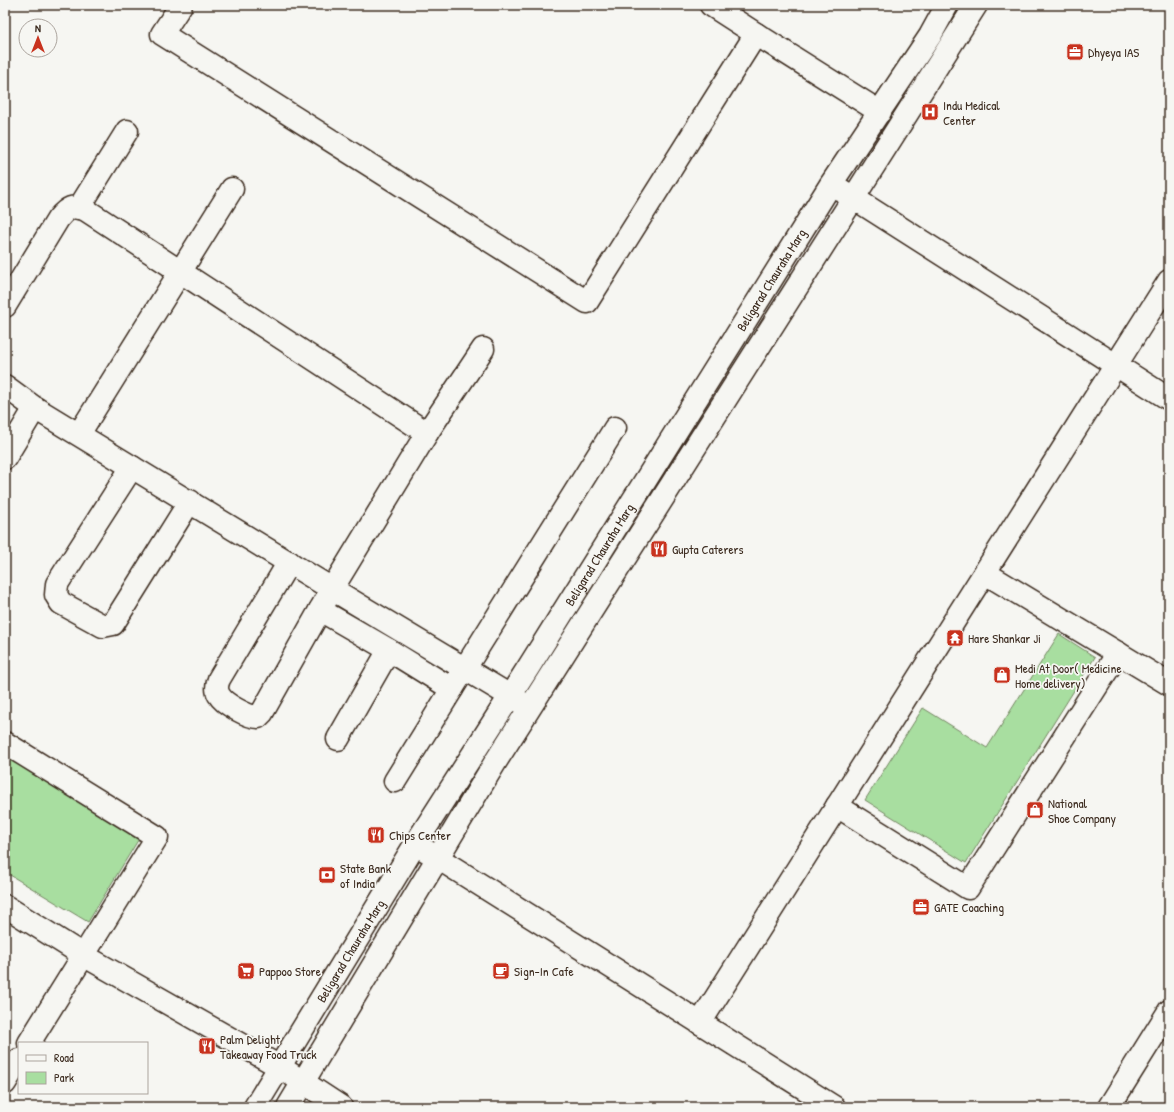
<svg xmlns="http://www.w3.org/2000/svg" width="1174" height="1112" viewBox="0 0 1174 1112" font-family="'Patrick Hand',sans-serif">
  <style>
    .green { fill: #a8dea0; stroke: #72845f }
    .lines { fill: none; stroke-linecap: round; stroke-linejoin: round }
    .minor-casing { stroke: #3b2a1e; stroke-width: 25 }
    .minor { stroke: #f6f6f2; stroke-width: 22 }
    .labels { text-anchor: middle; stroke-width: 3.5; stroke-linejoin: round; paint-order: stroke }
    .poi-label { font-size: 13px; fill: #3b2a1e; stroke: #f6f6f2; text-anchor: start }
    .street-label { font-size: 13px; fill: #3b2a1e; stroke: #f6f6f2 }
  </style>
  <rect width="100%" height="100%" fill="#f6f6f2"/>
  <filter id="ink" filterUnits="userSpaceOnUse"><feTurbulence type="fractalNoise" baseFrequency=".025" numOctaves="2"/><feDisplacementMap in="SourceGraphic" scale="8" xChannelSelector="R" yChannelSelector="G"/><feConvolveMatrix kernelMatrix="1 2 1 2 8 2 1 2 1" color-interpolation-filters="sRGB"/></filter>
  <g filter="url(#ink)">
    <path class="green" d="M1059,634l36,23 -129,206 -101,-63 58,-92 64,40z
      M5,756l135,81 -52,85 -83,-50z"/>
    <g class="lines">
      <defs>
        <g id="minor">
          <path d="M181,5l-19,29 425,268 169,-268 -45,-29"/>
          <path d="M756,34l124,78"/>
          <path d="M841,190l328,209"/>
          <path d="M79,208l48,-77"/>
          <path d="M5,306l53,-87c10,-12 14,-14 28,-9l341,223 -95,156 -70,124 -4,4c-10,0 -34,-13 -39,-22 -3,-5 -2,-11 0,-16l70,-117"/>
          <path d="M5,386l30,22 297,181 190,114"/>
          <path d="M427,433l56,-84"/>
          <path d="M79,434l153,-245"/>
          <path d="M5,458l30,-50"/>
          <path d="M132,467l-75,117 -1,11 5,8 42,23 10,-2 77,-123"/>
          <path d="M985,573l184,111"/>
          <path d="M320,610l69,40 63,39 -57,92"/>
          <path d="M452,689l163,-261"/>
          <path d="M338,739l51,-89"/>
          <path d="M5,743l152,94 -128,206"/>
          <path d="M837,806l131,82 150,-235"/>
          <path d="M425,850l409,257"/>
          <path d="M5,906l78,49 197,112 61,40"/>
          <path d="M700,1023l469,-742"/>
          <path d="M5,1083l14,-23"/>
          <path id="s1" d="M255,1107l161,-264 112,-175 303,-484 99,-148 17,-31"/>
          <path d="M288,1107l208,-346 480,-756"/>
          <path d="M1109,1107l60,-96"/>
        </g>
      </defs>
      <use href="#minor" class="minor-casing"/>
      <use href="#minor" class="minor"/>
    </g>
  </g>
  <defs>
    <symbol id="office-square" viewBox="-11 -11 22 22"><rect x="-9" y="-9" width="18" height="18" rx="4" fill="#c8321e" stroke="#f6f6f2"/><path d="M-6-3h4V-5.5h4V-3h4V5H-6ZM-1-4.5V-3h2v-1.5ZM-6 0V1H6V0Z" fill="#fff"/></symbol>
    <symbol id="hospital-square" viewBox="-11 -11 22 22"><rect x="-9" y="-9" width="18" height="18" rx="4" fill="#c8321e" stroke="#f6f6f2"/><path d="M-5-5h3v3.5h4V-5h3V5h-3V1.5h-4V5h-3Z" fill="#fff"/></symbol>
    <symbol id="restaurant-square" viewBox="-11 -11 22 22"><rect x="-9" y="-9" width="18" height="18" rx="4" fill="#c8321e" stroke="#f6f6f2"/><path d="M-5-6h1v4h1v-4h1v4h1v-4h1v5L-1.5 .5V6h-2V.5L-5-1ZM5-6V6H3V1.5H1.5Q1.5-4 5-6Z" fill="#fff"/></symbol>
    <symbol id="temple-square" viewBox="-11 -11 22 22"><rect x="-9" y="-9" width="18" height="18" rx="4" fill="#c8321e" stroke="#f6f6f2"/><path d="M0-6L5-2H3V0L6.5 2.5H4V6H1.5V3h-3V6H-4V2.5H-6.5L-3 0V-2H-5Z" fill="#fff"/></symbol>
    <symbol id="shop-square" viewBox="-11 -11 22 22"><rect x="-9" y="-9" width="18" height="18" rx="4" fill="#c8321e" stroke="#f6f6f2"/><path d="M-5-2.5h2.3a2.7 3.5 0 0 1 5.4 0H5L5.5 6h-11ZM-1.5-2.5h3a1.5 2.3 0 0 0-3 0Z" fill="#fff"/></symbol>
    <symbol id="bank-square" viewBox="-11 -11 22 22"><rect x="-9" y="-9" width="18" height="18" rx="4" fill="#c8321e" stroke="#f6f6f2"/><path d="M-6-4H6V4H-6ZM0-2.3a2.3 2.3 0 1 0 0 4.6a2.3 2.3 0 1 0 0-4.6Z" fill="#fff"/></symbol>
    <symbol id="supermarket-square" viewBox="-11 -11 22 22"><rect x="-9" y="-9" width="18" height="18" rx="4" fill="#c8321e" stroke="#f6f6f2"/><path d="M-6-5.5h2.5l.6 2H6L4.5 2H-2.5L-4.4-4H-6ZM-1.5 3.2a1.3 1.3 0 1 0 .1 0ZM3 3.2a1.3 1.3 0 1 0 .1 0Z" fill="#fff"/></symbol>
    <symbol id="cafe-square" viewBox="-11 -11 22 22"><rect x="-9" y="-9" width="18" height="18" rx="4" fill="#c8321e" stroke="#f6f6f2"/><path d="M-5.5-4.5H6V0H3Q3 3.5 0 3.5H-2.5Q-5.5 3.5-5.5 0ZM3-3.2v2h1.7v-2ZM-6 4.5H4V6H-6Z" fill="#fff"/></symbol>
  </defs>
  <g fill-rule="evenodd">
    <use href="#office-square" x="1065" y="42" width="20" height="20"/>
    <use href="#hospital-square" x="920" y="102" width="20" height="20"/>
    <use href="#restaurant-square" x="649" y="539" width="20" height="20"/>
    <use href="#temple-square" x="945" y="628" width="20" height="20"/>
    <use href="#shop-square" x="992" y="665" width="20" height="20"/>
    <use href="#shop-square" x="1025" y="800" width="20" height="20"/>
    <use href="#restaurant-square" x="366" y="825" width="20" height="20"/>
    <use href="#bank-square" x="317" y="865" width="20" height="20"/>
    <use href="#office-square" x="911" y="897" width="20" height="20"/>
    <use href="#supermarket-square" x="236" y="961" width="20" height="20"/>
    <use href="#cafe-square" x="491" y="961" width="20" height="20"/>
    <use href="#restaurant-square" x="197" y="1036" width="20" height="20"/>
  </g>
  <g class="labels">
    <g class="poi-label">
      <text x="1088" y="57">Dhyeya IAS</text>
      <text x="943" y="110">Indu Medical<tspan x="943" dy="15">Center</tspan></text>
      <text x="672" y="554">Gupta Caterers</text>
      <text x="968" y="643">Hare Shankar Ji</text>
      <text x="1015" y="673">Medi At Door( Medicine<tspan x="1015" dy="15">Home delivery)</tspan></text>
      <text x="1048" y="808">National<tspan x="1048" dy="15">Shoe Company</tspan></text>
      <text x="389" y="840">Chips Center</text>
      <text x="340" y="873">State Bank<tspan x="340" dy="15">of India</tspan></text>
      <text x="934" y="912">GATE Coaching</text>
      <text x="259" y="976">Pappoo Store</text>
      <text x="514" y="976">Sign-In Cafe</text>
      <text x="220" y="1044">Palm Delight<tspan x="220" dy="15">Takeaway Food Truck</tspan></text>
    </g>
    <g class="street-label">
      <text dy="5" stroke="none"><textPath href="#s1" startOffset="975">Beligarad Chauraha Marg</textPath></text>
      <text dy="5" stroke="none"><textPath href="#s1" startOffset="651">Beligarad Chauraha Marg</textPath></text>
      <text dy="5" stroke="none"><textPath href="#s1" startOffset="183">Beligarad Chauraha Marg</textPath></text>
    </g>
  </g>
  <rect width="1174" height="1112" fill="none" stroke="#f6f6f2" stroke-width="20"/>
  <rect x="10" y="10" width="1154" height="1092" fill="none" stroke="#3b2a1e" stroke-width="1.5" filter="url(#ink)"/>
  <rect x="18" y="1042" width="130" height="52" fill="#f6f6f2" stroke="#aba49d"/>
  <rect x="26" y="1055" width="20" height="6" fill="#f6f6f2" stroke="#aba49d"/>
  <text x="54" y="1062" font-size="12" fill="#3b2a1e">Road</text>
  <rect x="26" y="1072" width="20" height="12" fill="#a8dea0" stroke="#aba49d"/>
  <text x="54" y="1082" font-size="12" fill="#3b2a1e">Park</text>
  <g transform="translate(38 38)"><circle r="19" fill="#f6f6f2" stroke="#aba49d"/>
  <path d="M0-3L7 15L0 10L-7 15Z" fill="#c8321e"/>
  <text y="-6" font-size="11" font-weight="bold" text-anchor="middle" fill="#3b2a1e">N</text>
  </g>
</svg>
